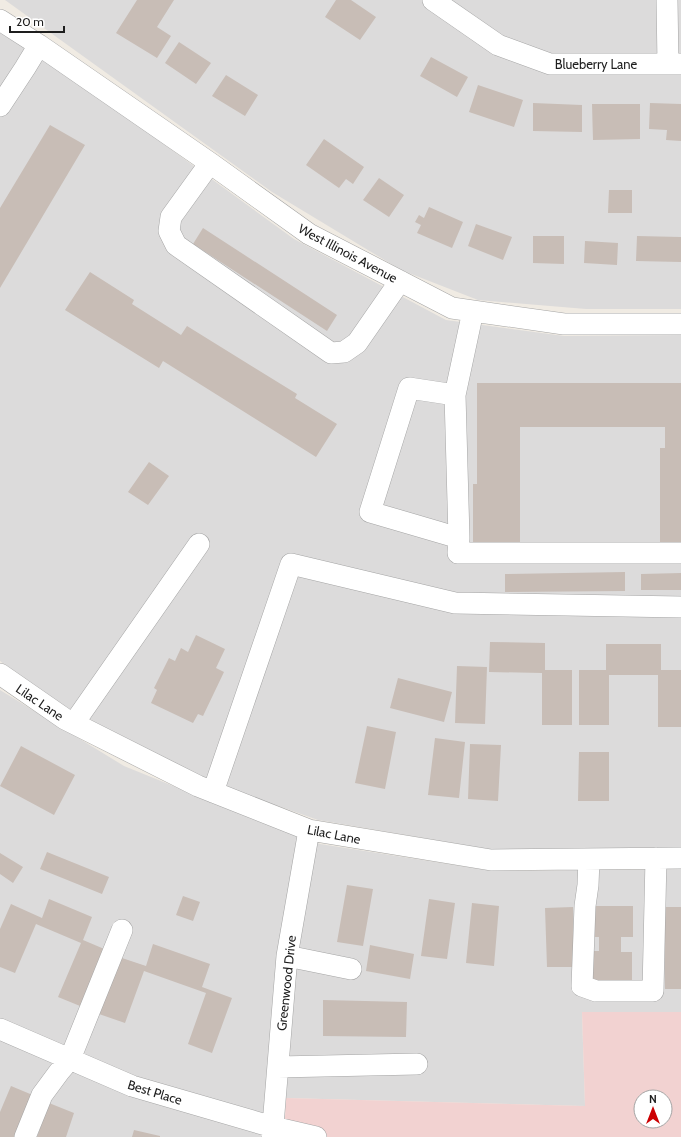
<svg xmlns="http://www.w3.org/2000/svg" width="681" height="1137" viewBox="0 0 681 1137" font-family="Cabin,sans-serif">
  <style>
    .residential { fill: #dcdbdb }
    .commercial { fill: #f2d2d1; fill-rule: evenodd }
    .building { fill: #c8bdb6 }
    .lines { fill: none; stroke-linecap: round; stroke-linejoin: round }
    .minor-casing { stroke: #a5a5a5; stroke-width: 22 }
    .minor { stroke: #fff; stroke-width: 21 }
    .labels { text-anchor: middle; stroke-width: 3; stroke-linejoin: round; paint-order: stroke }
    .street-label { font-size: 13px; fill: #1e1e1e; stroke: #fff }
  </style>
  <rect width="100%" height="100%" fill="#f0ebe3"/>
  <path class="residential" d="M5,0h676v309h-95l-108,-9 -77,-30 -129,-78z
    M0,25l294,214 152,81 118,16 117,-1v514l-187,1 -176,-30 -105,-37 -150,-77 -63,-45z
    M0,690l124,76 106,43 90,35 173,27 188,-2v143l-99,1 3,93 -299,-8 -2,39h-284z"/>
  <path class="commercial" d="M582,1012h99v125h-397l2,-39 299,8zM641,1097h24v24h-24z"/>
  <path class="building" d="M137,0h37l-17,27 14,9 -14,22 -41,-25z
    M336,0h15l25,17 -16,23 -35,-23z
    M179,42l32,21 -15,21 -31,-21z
    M431,57l37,20 -11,20 -37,-21z
    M226,75l32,20 -13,21 -33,-20z
    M478,85l45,15 -9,27 -45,-15z
    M533,103l49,2v27l-49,-1z
    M650,103l31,1v37l-15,-1 1,-10 -18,-1z
    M592,104h48v35l-47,1z
    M50,125l35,20 -85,143v-80z
    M324,139l40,28 -11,17 -7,-5 -7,9 -33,-23z
    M379,178l25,17 -15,22 -26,-17z
    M609,190h23v23h-24z
    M429,207l34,15 -11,26 -35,-15 4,-8 -6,-3 4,-7 5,3z
    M476,224l36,13 -9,23 -35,-14z
    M203,228l134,87 -10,16 -134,-87z
    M533,236h31v28l-31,-1z
    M637,236l44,1v25l-45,-1z
    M585,241l33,2 -1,22 -33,-2z
    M90,272l44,28 -2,4 49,31 6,-9 110,68 -2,4 42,26 -21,33 -153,-96 -4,7 -94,-58z
    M477,383h204v163h-21v-98h5v-21h-145v117h-47v-60h4z
    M149,462l20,14 -21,29 -20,-13z
    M625,572v19l-120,1v-18z
    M681,573v17h-40v-16z
    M196,635l29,14 -9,19 8,4 -21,44 -5,-2 -5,9 -42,-20 6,-13 -3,-2 15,-30 6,3 6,-13 7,4z
    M490,642l55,1v27h27v55h-30v-52l-53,-1z
    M606,644h55v26h20v57h-23v-52h-49v50h-30v-55h27z
    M457,666l30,1 -2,57 -30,-1z
    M398,678l54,14 -8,30 -54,-14z
    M367,726l29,6 -11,57 -30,-6z
    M435,738l30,4 -6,56 -31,-3z
    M470,744l31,1 -3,56 -30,-2z
    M21,746l54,29 -21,40 -54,-29z
    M579,752h30v49h-31z
    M47,852l62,25 -7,17 -62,-25z
    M0,853l23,14 -10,16 -13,-9z
    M347,885l26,4 -10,57 -26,-4z
    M183,896l17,6 -7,19 -17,-6z
    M49,899l43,18 -9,23 26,11 -24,57 -27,-11 23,-54 -45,-19 -21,49 -15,-6v-38l11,-25 31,14z
    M429,899l26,4 -8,56 -26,-3z
    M472,903l27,3 -5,60 -28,-3z
    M592,906h41v31h-12v15h11v31h-41v-32h8v-14h-8z
    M573,907l1,60h-27l-2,-59z
    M664,907h17v82h-16z
    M153,944l57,20 -8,23 30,11 -20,55 -24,-9 18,-51 -62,-22 -19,52 -26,-9 20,-57 27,9z
    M370,945l44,9 -4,25 -44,-8z
    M323,1000l84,2 -1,35 -83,-1z
    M11,1086l24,10 -17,41h-18v-25z
    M49,1103l25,10 -8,24h-29z
    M134,1130l26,6v1h-28z"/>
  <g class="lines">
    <defs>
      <path id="minor" d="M433,0l65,45 52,19h131
        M667,0l1,64
        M0,20l39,25 171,118 99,71 143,74 112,16h117
        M0,106l25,-38 14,-23
        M210,163l-39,54 -2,14 7,14 155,108 13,-1 13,-9 43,-62
        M455,395l4,143 -89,-26 39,-124 46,7 18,-84
        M459,538l-1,15h223
        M0,674l65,45 133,67 111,44 182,30 190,-2
        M74,723l125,-179
        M213,792l78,-228 164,39 226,4
        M589,859l-1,26 -3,21 -3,80 14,5h57l3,-133
        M287,956l64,13
        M0,1029l132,57 141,41 43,10
        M278,1067l139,-3
        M25,1137l17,-42 17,-23 11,-13 52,-129
        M272,1137l15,-181 22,-126"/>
    </defs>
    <use href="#minor" class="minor-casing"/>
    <use href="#minor" class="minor"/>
  </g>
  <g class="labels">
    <g class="street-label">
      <text x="596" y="69">Blueberry Lane</text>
      <text transform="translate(348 253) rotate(28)" y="5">West Illinois Avenue</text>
      <text transform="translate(40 702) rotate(34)" y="5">Lilac Lane</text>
      <text transform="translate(334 834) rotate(11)" y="5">Lilac Lane</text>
      <text transform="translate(286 983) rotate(-84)" y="5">Greenwood Drive</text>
      <text transform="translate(155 1092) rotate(17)" y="5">Best Place</text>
    </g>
  </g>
  <g transform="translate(653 1109)"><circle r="19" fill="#ffffff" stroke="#a5a5a5"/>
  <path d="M0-3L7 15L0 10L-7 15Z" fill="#cc0002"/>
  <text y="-6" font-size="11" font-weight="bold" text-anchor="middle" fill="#1e1e1e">N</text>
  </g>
  <path d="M10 26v6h54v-6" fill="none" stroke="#1e1e1e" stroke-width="2"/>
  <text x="16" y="26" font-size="12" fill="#1e1e1e" stroke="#ffffff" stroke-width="3" paint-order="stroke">20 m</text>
</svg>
